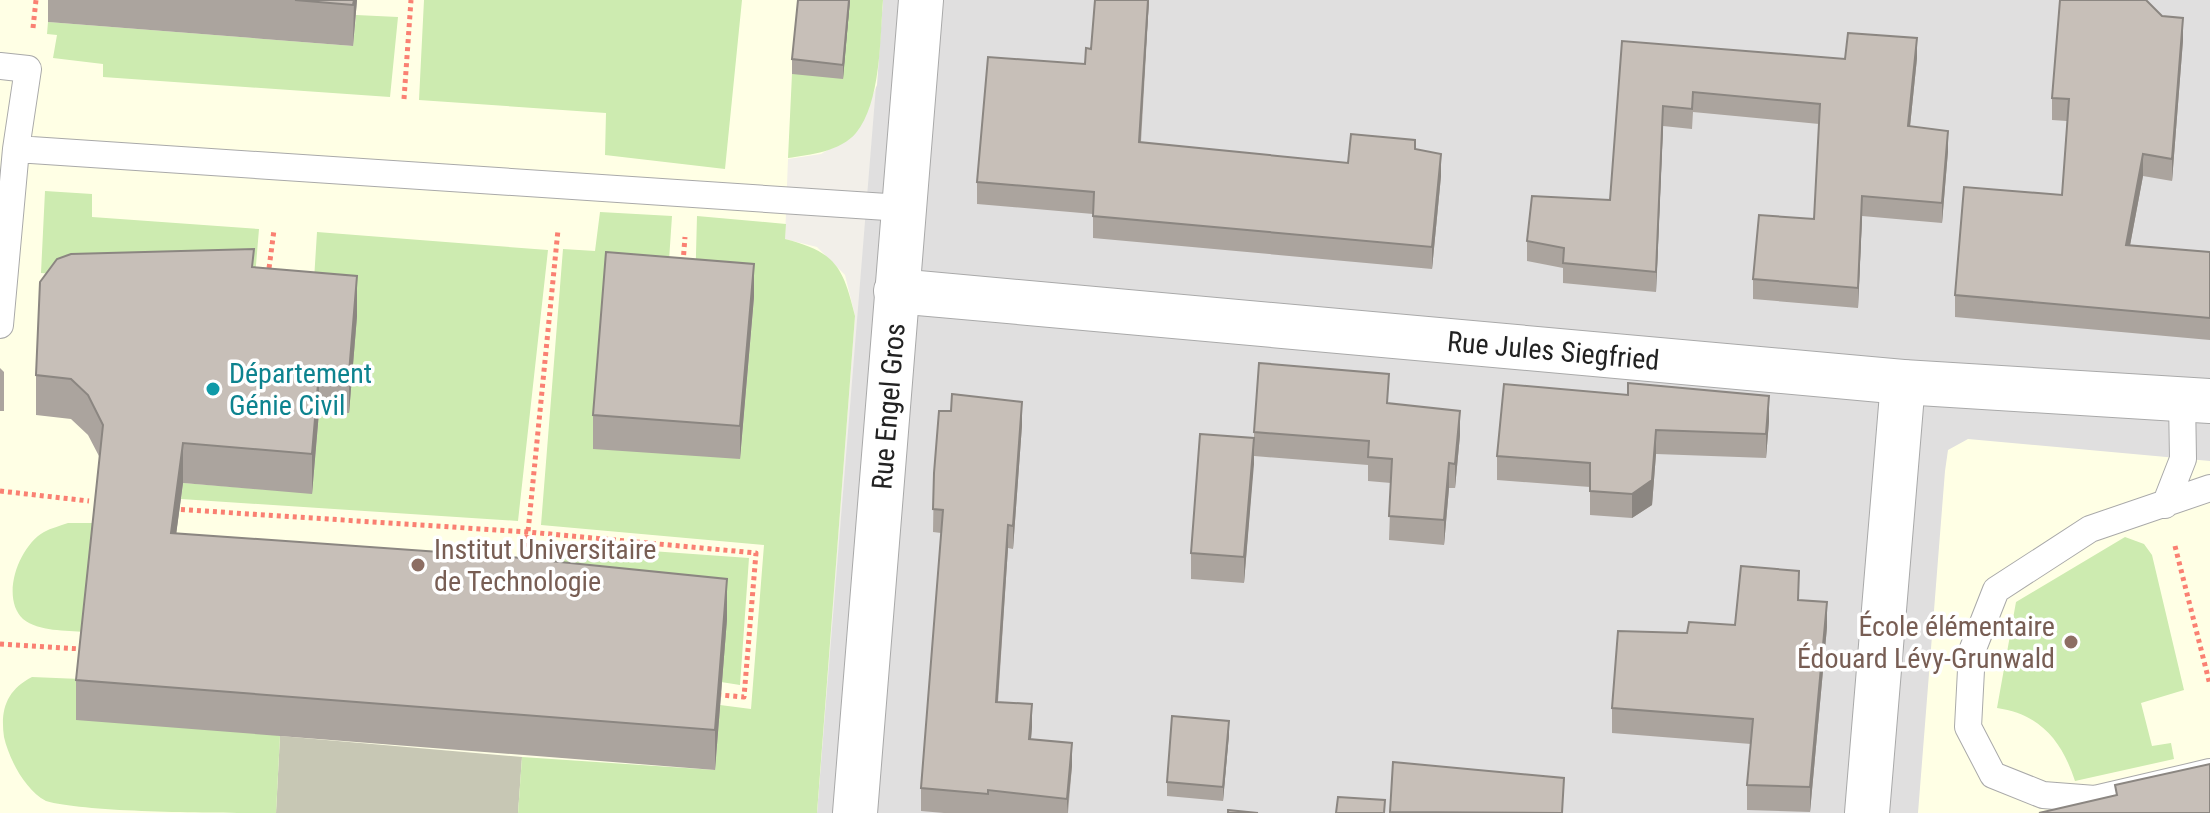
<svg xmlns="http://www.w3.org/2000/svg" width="2210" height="813" viewBox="0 0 2210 813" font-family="'Roboto Condensed',sans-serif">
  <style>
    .residential { fill: #e0dfdf }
    .education { fill: #ffffe5 }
    .construction { fill: #c7c7b4 }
    .grass { fill: #cdebb0 }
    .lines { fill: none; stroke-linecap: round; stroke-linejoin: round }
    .lane-casing { stroke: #a9a9a9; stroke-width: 28 }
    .street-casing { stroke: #a9a9a9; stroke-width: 46 }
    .path { stroke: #fa8072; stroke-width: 5; stroke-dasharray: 4 4; stroke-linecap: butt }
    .lane { stroke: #fff; stroke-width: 26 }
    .street { stroke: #fff; stroke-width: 44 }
    .wall { fill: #aba49e }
    .shaded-wall { fill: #8b8681 }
    .building { fill: #c7bfb8; stroke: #8b8681; stroke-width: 2 }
    .culture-dot { fill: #0f9aa8; stroke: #fff; stroke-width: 3 }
    .education-dot { fill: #8d6e63; stroke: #fff; stroke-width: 3 }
    .labels { text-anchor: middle; stroke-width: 7; stroke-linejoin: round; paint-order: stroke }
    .street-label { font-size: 28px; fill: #222; stroke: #fff }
    .culture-label { font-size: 28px; fill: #0d838f; stroke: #fff; text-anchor: start }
    .education-label { font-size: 28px; fill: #785e54; stroke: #fff; text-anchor: start }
  </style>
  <rect width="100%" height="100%" fill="#f2efe9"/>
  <path class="residential" d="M883,0h1327v813h-1393z"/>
  <path class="education" d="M0,0h883l-6,85 -21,48 -35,21 -33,5 -3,80 32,8 28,28 10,41 -38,497h-817z
    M1968,439l242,22v352h-292l27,-342 3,-21z"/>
  <path class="construction" d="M280,736l242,21 -4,56h-242z"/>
  <path class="grass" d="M424,0h318l-17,169 -120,-14 1,-42 -187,-13z
    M850,0h33c-3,38 -2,103 -27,133 -15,18 -46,22 -68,25l4,-84z
    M356,15l42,2 -8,80 -287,-20v-13l-50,-6 4,-23 -10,-1 1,-12 305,24z
    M45,191l47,3v23l167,12 -5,60 -213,-16z
    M600,212l72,4 -5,74 73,169 14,-162 -59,-5 2,-76 89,8 -1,15c51,13 58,28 70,77l-38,497h-299l4,-56 193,13 5,-65 31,4 13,-164 -223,-20 22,-276 32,2z
    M317,232l231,18 -30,271 -337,-22 2,-16 129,10 7,-81 30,1 -37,-101z
    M68,523h31l-14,109c-19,-2 -46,0 -62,-13 -23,-22 -4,-73 21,-87 7,-4 16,-6 24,-9z
    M2125,537l19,7 8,11 32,135 -43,13 11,43 19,-3 3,16 -99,22c-13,-40 -35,-67 -78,-73l19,-106z
    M539,543l210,15 -9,127 -19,-3 5,-63 -192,-19z
    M32,677l48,2 200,57 -4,77c-52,0 -189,0 -230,-12 -21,-11 -37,-42 -42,-64 -4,-28 3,-47 28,-60z"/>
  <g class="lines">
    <defs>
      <path id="lane" d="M0,66l28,3 -12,80
        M0,325l16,-176 886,59
        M2210,488l-120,41 -94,61 -24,61 -4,76 25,48 50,20 52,4 115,-27
        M2165,505l18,-46 -1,-60"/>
      <g id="street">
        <path id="s1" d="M896,291l1007,91 307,19"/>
        <path id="s2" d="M855,813l66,-813"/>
        <path d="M1867,813l36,-431"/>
      </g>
    </defs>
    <use href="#lane" class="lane-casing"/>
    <use href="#street" class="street-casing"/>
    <path class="path" d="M33,28l3,-28
      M404,99l7,-99
      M683,263l2,-26
      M268,276l6,-46
      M0,491l89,10
      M173,509l355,23 228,21 -12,144 -23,-2
      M2175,546l35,139
      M520,562l8,-30 30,-302
      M0,644l82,5"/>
    <use href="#lane" class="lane"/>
    <use href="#street" class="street"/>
  </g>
  <path class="wall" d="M48,0h309l-4,46 -305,-24z
    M798,0h52l-7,79 -51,-5v-15z
    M1095,0h54l-8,142 207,21 67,-13 26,26 -9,93 -339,-31v-24l-116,-10v-22l108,-118 6,-15z
    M2183,40l-11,141 -29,-5 -13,69 80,7v88l-255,-23v-22l107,-100 5,-74 -15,-1v-22z
    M1622,41l223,18 72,-1 -7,68 38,25 -6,72 -80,-7 -4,92 -105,-9v-20l61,-60 5,-95 -126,-12 -1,17 -29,-3 -7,166 -93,-9v-15l-36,-7v-20l83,-41z
    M254,267l103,49 -8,97 -30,-1 -7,82 -129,-11 -7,51 551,85 -12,151 -639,-50v-40l24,-222 -12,-23 -17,-16 -35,-4v-40z
    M754,297l-14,162 -147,-10v-34z
    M0,368l4,4v39h-4z
    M1504,384l265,37 -3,37 -110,-4 -4,51 -20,13 -42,-3v-28l-93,-7v-24z
    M1389,403l71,32 -5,53h-6l-5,57 -55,-5 2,-57 -23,-2v-16l-114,-9 -10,127 -53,-4v-26l63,-115v-6z
    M1022,425l-9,124 -5,-1 -10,154 34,25 -1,12 41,27 -4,47h-124l-23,-2v-23l20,-255 -8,-1 1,-59z
    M1799,600l28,27 -17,185 -63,-2v-25l4,-41 -139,-11v-25l75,-75 48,-8z
    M1229,735l-6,66 -56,-5v-14z"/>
  <path class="shaded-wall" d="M354,0h3l-4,46z
    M849,0h1l-7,79v-14z
    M1148,0h1l-10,164v-22z
    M2183,18v22l-11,141v-22z
    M1917,38v20l-9,88v-20z
    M1663,106v20l-7,166v-20z
    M1948,131v20l-6,72v-20z
    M1441,154v22l-9,93v-22z
    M2143,154v22l-17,91v-22z
    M1862,196v20l-4,92v-20z
    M754,264v33l-14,162v-33z
    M357,276v40l-8,97v-40z
    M319,372v40l-7,82v-40z
    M1769,396v25l-3,37v-24z
    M1022,402v23l-9,124v-23z
    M1460,411v24l-5,53v-24z
    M1656,430v24l-4,51 -20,13v-24z
    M1254,438v26l-10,119v-26z
    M183,443v40l-12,90v-40z
    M1449,463v25l-5,57v-25z
    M1008,525v23l-12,177v-23z
    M727,579v40l-12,151v-40z
    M1827,602v25l-17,185v-25z
    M1032,704v23l-3,35v-23z
    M1229,721v14l-6,66v-14z
    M1072,743v23l-5,47v-14z"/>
  <path class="building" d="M295,0h59l-1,5z
    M798,0h51l-6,65 -51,-6z
    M1095,0h53l-9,142 209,21 3,-29 64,6v9l26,5 -9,93 -339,-31 1,-24 -117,-10 11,-125 97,7 1,-16 5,1z
    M2060,0h86l16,16 21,2 -11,141 -29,-5 -17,91 84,7v66l-255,-23 9,-108 98,8 7,-96 -17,-1z
    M1848,33l69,5 -9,88 40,5 -6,72 -80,-7 -4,92 -105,-9 6,-64 55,4 6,-115 -127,-12 -1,17 -29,-3 -7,166 -93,-9 1,-15 -37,-7 5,-45 78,4 12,-159 223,18z
    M254,249l-2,18 105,9 -8,97 -30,-1 -7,82 -129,-11 -12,90 340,24 216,22 -12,151 -639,-50 27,-255 -15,-30 -17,-16 -35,-4 4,-93 17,-23 14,-5z
    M606,252l148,12 -14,162 -147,-11z
    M1259,363l130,11 -2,29 73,8 -5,53 -6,-1 -5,57 -55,-4 3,-57 -24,-2 1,-16 -115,-9z
    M1628,383l141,13 -3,38 -110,-4 -4,50 -20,14 -42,-3v-28l-93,-7 7,-72 124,11z
    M952,394l70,8 -9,124 -5,-1 -12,177 36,2 -3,35 43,4 -5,56 -79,-9v4l-67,-6 22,-278 -10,-1 1,-36 5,-62h12z
    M1200,434l54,4 -10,119 -53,-4z
    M1741,566l58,5 -1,29 29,2 -17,185 -63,-2 6,-66 -141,-11 6,-77 69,2 2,-11 46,3z
    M1172,716l57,5 -6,66 -56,-5z
    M1393,762l171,16 -2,35 -172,-1z
    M2210,764v49h-171l78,-18 -2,-10z
    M1338,797l47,3 -1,13h-48z
    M1228,810l30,3h-30z"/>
  <circle class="culture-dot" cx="213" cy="389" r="8"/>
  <g class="education-dot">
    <circle cx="418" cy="565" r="8"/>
    <circle cx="2071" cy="642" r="8"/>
  </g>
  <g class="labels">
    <g class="street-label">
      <text dy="10" stroke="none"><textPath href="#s1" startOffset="660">Rue Jules Siegfried</textPath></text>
      <text dy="10" stroke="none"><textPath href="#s2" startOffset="408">Rue Engel Gros</textPath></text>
    </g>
    <g class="culture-label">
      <text x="229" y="383">Département<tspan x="229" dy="32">Génie Civil</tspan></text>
    </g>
    <g class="education-label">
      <text x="434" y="559">Institut Universitaire<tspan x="434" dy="32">de Technologie</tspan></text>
      <text x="2055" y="636" text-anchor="end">École élémentaire<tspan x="2055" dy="32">Édouard Lévy-Grunwald</tspan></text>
    </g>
  </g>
</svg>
